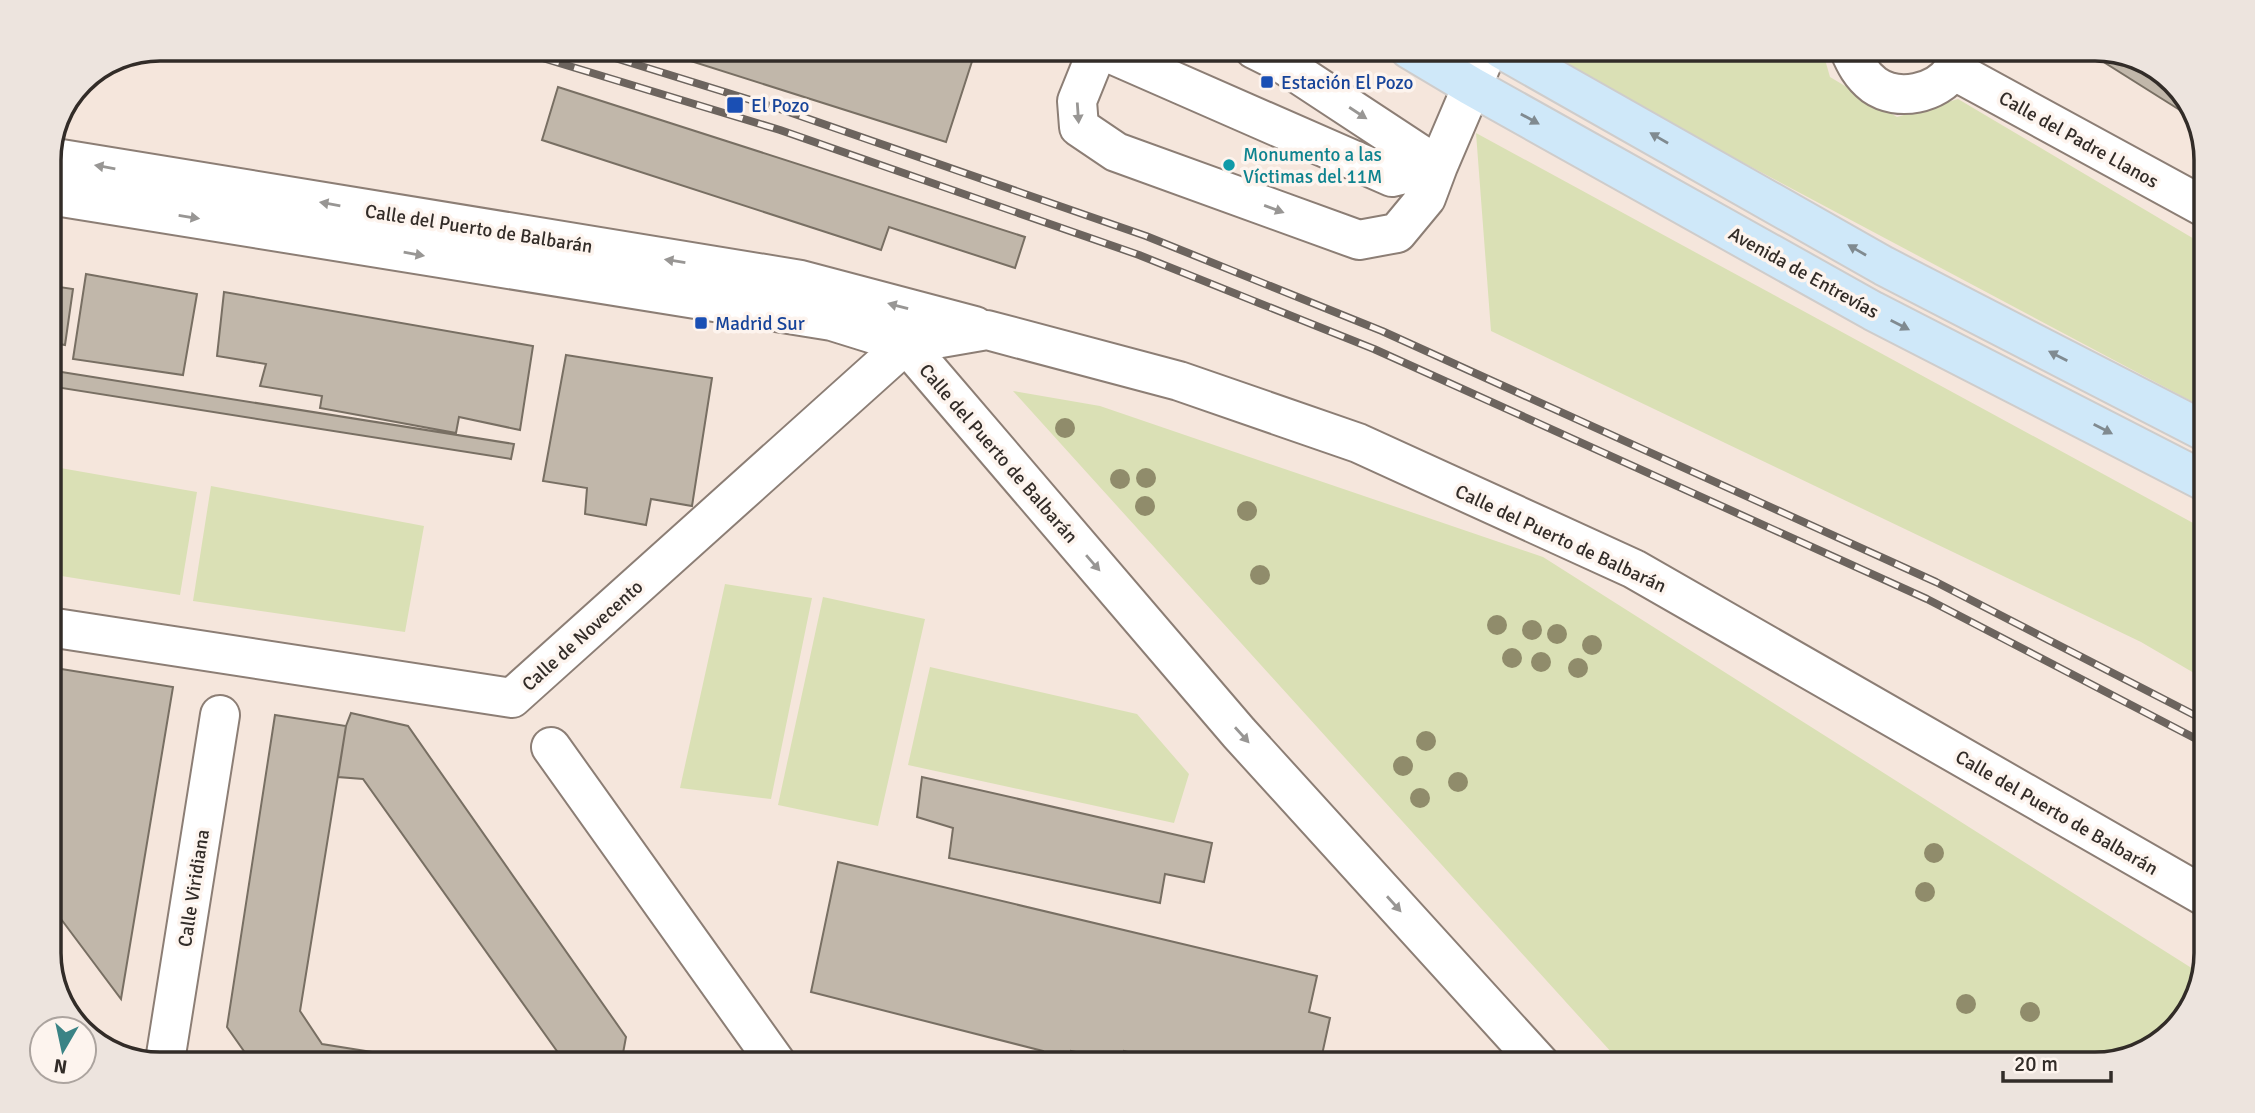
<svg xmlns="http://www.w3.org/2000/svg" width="2255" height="1113" viewBox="0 0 2255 1113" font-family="Signika,sans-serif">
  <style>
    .green { fill: #dae0b5 }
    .building { fill: #c1b7aa; stroke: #786f63; stroke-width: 2 }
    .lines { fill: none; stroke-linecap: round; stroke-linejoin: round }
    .minor-casing { stroke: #8c7e75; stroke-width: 42 }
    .major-casing { stroke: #cecccb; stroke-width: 42 }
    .minor { stroke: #fff; stroke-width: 38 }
    .major { stroke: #cfe8f9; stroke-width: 38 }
    .rail-casing { stroke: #6c645e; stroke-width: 8 }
    .rail { stroke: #fdf4ee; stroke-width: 5; stroke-dasharray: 16; stroke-linecap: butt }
    .tree { fill: #908c6b }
    .oneway { fill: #989694 }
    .oneway2 { fill: #808a90 }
    .transit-dot { fill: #1a4fb4; stroke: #fdf4ee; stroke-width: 2.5 }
    .culture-dot { fill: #0f9aa8; stroke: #fdf4ee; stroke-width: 2.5 }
    .labels { text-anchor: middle; stroke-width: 7; stroke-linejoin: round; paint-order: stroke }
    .transit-label { font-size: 19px; fill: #164399; stroke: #fdf4ee; text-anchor: start }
    .street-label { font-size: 19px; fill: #322c28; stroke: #fdf4ee }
    .culture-label { font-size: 19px; fill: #0d838f; stroke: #fdf4ee; text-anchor: start }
    .rim { fill: none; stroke: #322c28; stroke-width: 3.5 }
  </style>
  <rect width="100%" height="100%" fill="#f5e6dc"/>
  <path class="green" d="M1537,49h285l8,28 67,40 61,-18 248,147v163l-622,-331z
    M1476,133l730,397v150l-65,-38 -650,-311z
    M1013,391l87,15 443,151 658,417 -6,28 -39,43 -61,19h-473z
    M49,466l148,26 -17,103 -131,-21z
    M211,486l213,40 -19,106 -212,-31z
    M725,584l87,14 -41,201 -91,-11z
    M823,597l102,22 -47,207 -100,-21z
    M930,667l207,47 52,60 -15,49 -266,-58z"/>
  <path class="building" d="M653,49h323l-30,93z
    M2083,49h12l49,11 43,39 7,20z
    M558,87l467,150 -10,31 -126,-41 -8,23 -339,-110z
    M49,268l12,2 -2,17 14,2 -8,56 -16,-3z
    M86,274l111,20 -14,81 -110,-16z
    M224,292l309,54 -13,84 -61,-13 -3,16 -136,-25 2,-12 -62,-10 6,-22 -49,-8z
    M566,355l146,23 -20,128 -41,-7 -5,26 -61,-11 2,-26 -44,-7z
    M49,370l465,74 -3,15 -462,-73z
    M49,667l124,20 -52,312 -72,-96z
    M351,713l57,13 218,311 -5,27h-64l2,-10 -196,-275 -25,-2 8,-51z
    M275,715l71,11 -46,285 22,33 125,20h-194l-26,-37z
    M922,777l290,66 -8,39 -39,-8 -5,29 -211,-45 4,-30 -36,-11z
    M838,862l479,114 -8,36 21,6 -10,46 -25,-7 -2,7h-117l-52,-13 -1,11 -52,-11 -2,13h-29l3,-13 -232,-59z"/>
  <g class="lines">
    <defs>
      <path id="minor" d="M1098,49l-21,52 2,26 37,25 243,88 38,-7 29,-35 12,-32
        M1100,49l292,128 46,-11
        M1254,49l26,13 158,104 50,-117
        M1849,49c6,14 12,26 25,36 24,17 63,9 79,-15 4,-6 6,-15 8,-21
        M1953,70l253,138
        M49,157l752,123 174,46
        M49,195l783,126 74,23 81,-14 192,51 179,62 276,126 572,328
        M906,344l333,389 301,331
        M49,627l463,71 394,-354
        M551,747l226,317
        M165,1061l55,-346"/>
      <path id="major" d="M1409,49l62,37 402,225 333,171
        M1501,49l383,217 322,166"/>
    </defs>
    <use href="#minor" class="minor-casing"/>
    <use href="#major" class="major-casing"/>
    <use href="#minor" class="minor"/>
    <use href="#major" class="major"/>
    <defs>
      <path id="rail" d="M513,49l267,81 359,125 235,94 553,250 279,145
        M586,49l200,62 360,125 236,95 554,251 270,139"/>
    </defs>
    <use href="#rail" class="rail-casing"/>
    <use href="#rail" class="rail"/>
  </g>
  <g class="tree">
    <circle cx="1065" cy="428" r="10"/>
    <circle cx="1146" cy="478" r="10"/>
    <circle cx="1120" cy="479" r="10"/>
    <circle cx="1145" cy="506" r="10"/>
    <circle cx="1247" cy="511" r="10"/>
    <circle cx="1260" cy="575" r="10"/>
    <circle cx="1497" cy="625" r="10"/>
    <circle cx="1532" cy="630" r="10"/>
    <circle cx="1557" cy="634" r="10"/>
    <circle cx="1592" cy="645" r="10"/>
    <circle cx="1512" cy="658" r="10"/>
    <circle cx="1541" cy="662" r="10"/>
    <circle cx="1578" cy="668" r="10"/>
    <circle cx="1426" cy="741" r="10"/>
    <circle cx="1403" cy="766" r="10"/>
    <circle cx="1458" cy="782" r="10"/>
    <circle cx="1420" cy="798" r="10"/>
    <circle cx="1934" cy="853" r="10"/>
    <circle cx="1925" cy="892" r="10"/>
    <circle cx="1966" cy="1004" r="10"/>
    <circle cx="2030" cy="1012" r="10"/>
  </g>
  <defs><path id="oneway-solid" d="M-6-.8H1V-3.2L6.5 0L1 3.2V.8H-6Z" transform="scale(1.75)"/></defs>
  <g class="oneway">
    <use href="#oneway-solid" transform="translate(1078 113) rotate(86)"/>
    <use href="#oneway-solid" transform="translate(1358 113) rotate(33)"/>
    <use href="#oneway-solid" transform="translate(105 167) rotate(-170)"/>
    <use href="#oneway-solid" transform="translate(330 204) rotate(-170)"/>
    <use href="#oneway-solid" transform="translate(1274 209) rotate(20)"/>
    <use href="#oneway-solid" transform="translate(189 217) rotate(9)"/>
    <use href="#oneway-solid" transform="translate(414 254) rotate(10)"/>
    <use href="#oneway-solid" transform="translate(675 261) rotate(-171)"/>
    <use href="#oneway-solid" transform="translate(898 306) rotate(-165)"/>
    <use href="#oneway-solid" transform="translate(1093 563) rotate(49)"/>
    <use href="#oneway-solid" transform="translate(1242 735) rotate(48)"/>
    <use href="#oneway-solid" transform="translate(1394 904) rotate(48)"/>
  </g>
  <g class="oneway2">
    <use href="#oneway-solid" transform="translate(1530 119) rotate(29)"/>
    <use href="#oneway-solid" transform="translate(1659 138) rotate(-150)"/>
    <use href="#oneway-solid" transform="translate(1857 250) rotate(-150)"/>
    <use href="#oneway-solid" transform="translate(1900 325) rotate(27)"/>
    <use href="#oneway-solid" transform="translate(2058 356) rotate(-153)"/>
    <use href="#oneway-solid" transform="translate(2103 429) rotate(27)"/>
  </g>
  <g class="transit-dot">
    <rect x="1260" y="75" width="14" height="14" rx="3.5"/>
    <rect x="726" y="96" width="18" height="18" rx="3.5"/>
    <rect x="694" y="316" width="14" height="14" rx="3.5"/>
  </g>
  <circle class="culture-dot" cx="1229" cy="165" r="7"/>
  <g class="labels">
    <g class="transit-label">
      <text x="1281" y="89">Estación El Pozo</text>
      <text x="751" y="112">El Pozo</text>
      <text x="715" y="330">Madrid Sur</text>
    </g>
    <g class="street-label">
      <text transform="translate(2079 139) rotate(29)" y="7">Calle del Padre Llanos</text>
      <text transform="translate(479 228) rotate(9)" y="7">Calle del Puerto de Balbarán</text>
      <text transform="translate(1804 272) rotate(29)" y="7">Avenida de Entrevías</text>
      <text transform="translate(999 453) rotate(49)" y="7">Calle del Puerto de Balbarán</text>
      <text transform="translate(1561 538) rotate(25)" y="7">Calle del Puerto de Balbarán</text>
      <text transform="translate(582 635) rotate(-42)" y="7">Calle de Novecento</text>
      <text transform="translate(2057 812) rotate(30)" y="7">Calle del Puerto de Balbarán</text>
      <text transform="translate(193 888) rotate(-81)" y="7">Calle Viridiana</text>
    </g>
    <g class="culture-label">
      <text x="1243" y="161">Monumento a las<tspan x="1243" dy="22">Víctimas del 11M</tspan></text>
    </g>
  </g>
  <path d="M0 0H2255V1113H0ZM160 61H2095A99 99 0 0 1 2194 160V953A99 99 0 0 1 2095 1052H160A99 99 0 0 1 61 953V160A99 99 0 0 1 160 61Z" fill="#ede4de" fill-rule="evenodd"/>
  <path class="rim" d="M160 61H2095A99 99 0 0 1 2194 160V953A99 99 0 0 1 2095 1052H160A99 99 0 0 1 61 953V160A99 99 0 0 1 160 61Z"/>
  <g transform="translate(63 1050) rotate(189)"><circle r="33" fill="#fdf4ee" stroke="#aca49f" stroke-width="2"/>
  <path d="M0-5L12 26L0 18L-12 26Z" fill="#3a8385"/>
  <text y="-10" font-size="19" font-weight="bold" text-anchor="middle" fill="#322c28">N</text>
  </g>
  <path d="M2003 1071v10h108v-10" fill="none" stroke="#322c28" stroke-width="3.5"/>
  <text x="2014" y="1071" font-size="21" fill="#322c28" stroke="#fdf4ee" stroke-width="5" paint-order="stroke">20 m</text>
</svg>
